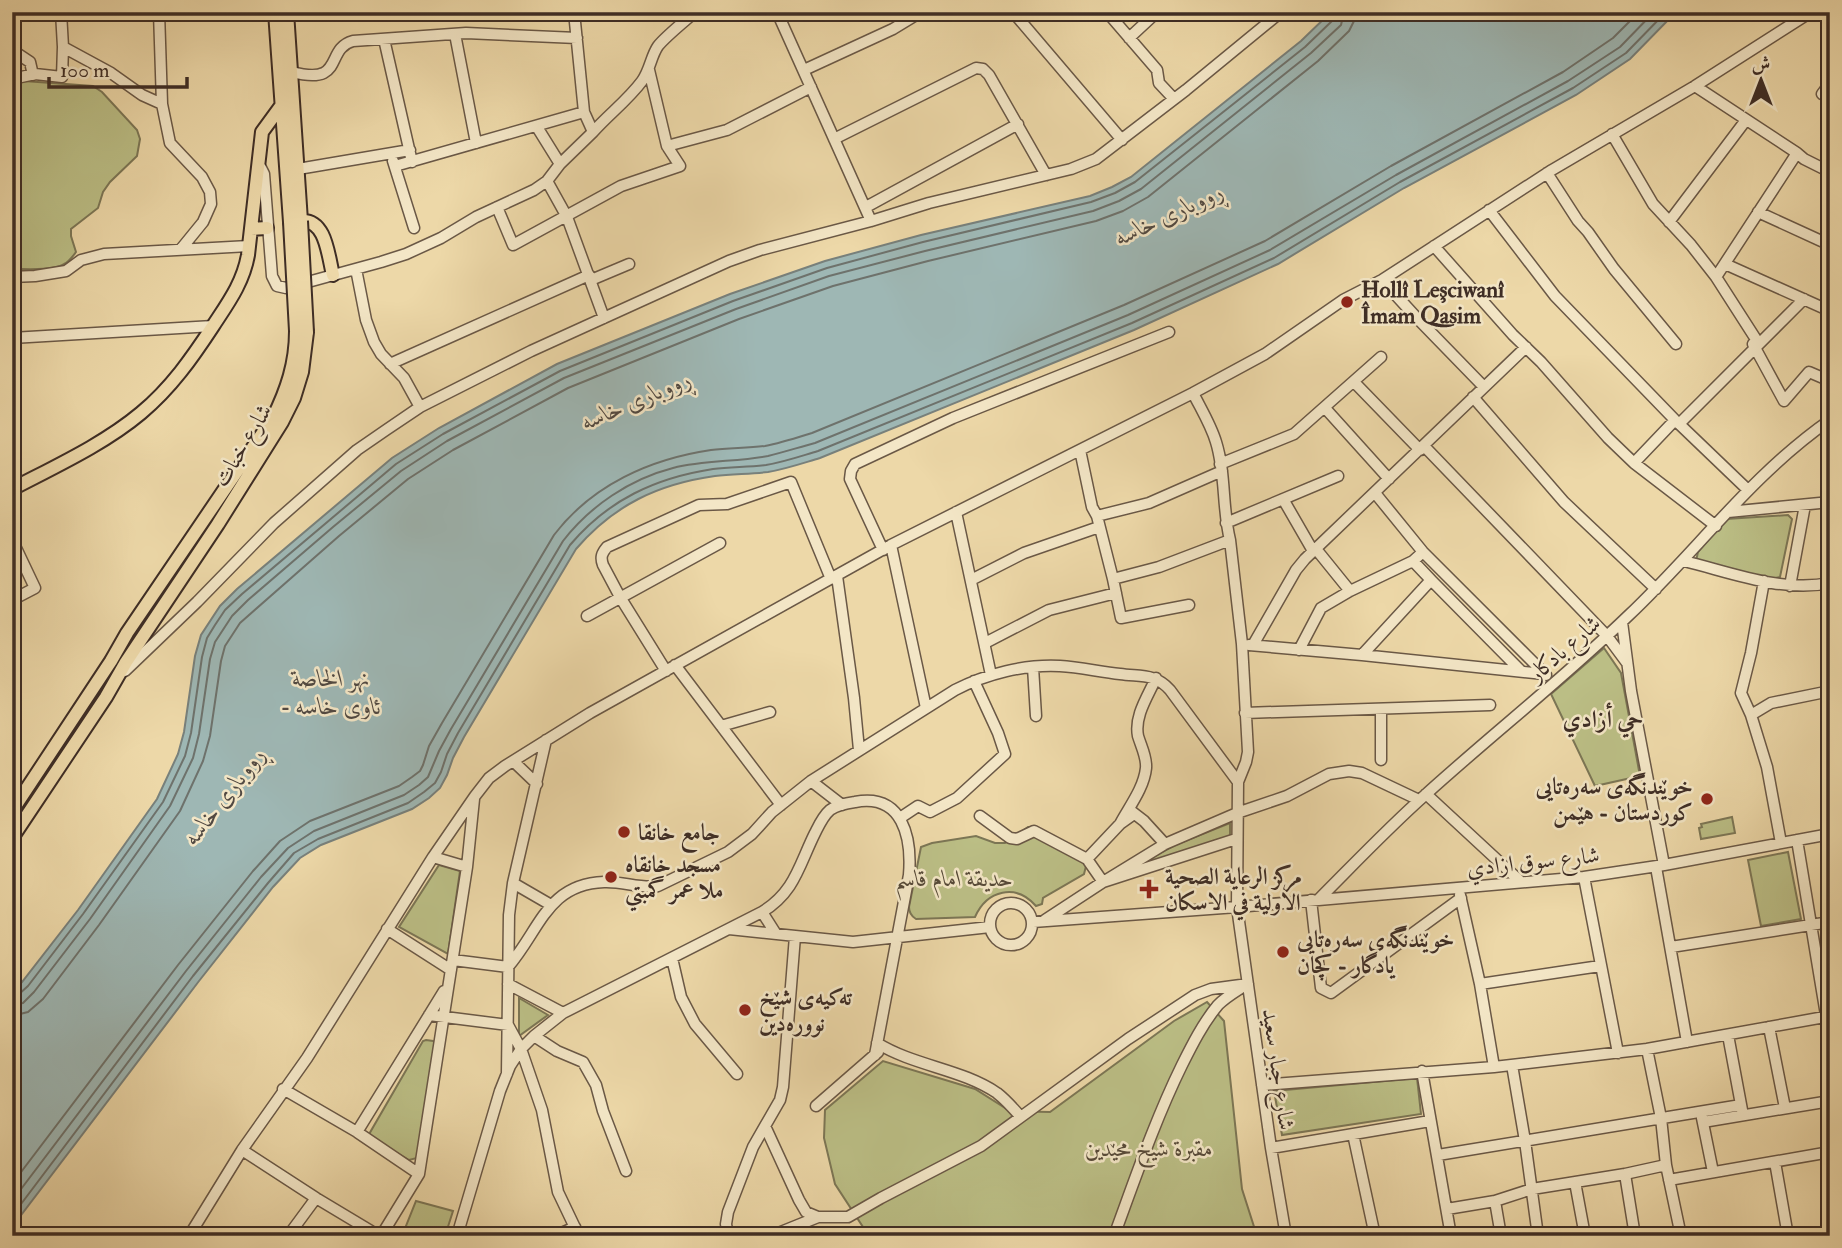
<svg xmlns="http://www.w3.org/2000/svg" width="1842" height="1248" viewBox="0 0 1842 1248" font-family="'IM FELL Double Pica',Amiri,serif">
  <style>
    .green { fill: #bbbe85; stroke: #7c7655; stroke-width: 2 }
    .water { fill: #9eb7b4; stroke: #78807b; stroke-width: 2 }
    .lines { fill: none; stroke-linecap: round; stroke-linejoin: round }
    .shore { stroke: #6e726c; stroke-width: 2 }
    .minor-casing { stroke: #6a5846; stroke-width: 13 }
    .major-casing { stroke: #3e2d25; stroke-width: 16 }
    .minor { stroke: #f3e6c6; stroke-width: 10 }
    .major { stroke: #edd8a8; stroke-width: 12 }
    .major-bridge-casing { stroke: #3e2d25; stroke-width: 16; stroke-linecap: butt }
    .major-bridge { stroke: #edd8a8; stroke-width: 12 }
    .poi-dot { fill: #8f2418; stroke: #f3e6c6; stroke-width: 2.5 }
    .labels { text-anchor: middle; stroke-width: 5; stroke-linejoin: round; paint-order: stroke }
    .poi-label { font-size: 23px; font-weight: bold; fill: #3e2d25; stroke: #f3e6c6; text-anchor: start }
    .street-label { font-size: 23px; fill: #3e2d25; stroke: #f3e6c6 }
    .park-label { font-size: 23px; font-style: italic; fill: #574a38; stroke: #f3e6c6 }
    .water-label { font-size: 24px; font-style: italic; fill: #514942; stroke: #f3e6c6 }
    .neighbourhood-label { font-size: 24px; font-weight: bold; fill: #3e2d25; stroke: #f3e6c6 }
  </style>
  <rect width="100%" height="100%" fill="#edd8a8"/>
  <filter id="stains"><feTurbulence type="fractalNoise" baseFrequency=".00286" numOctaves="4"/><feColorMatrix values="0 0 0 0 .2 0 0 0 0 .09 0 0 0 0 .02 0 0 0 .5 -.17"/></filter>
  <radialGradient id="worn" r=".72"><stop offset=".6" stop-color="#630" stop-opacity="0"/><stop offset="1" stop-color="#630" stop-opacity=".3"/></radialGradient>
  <path class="green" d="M24,81l69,5 9,6 35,38 3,9 -3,17 -27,26 -7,10 -5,16 -27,21v7l5,16c-3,4 -7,10 -12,12 -12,7 -38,5 -52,5v-183z
    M1788,515l4,4 -12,58 -9,2 -75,-18 2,-9 28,-33z
    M1604,648l17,25 19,103 -45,10 -44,-92z
    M1732,817l3,16 -34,6 -2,-11 3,-1 -1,-3z
    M1230,823v13l-99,33 44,-24z
    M1028,827l10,3 38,22 10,14 -2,8 -41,24 -1,6 -6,2c-20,-23 -49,-16 -61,11l-59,2c-5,-3 -7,-6 -7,-12l12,-60 11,-4 44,-7 19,7h10z
    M1788,852l13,67 -40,7 -13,-66z
    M439,865l21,6 -12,83 -49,-27z
    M519,998l29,17 -29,21z
    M1207,1002l17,19 18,168 15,47h-385l-7,-6 -30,-46 -11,-46 1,-28 58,-49 92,28 35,22 40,1 124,-91z
    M426,1040l7,1 3,3 -19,114 -8,2 -41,-24 55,-95z
    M1417,1078l4,36 -139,21 -8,-44z
    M416,1201l37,10 -8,25h-43z"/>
  <path class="water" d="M1331,12h345l-46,47 -54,36 -172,93 -126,76 -144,66 -314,128c-17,5 -34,11 -52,14 -17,2 -35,2 -53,4 -57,8 -101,29 -139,73l-112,188 -11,21 -6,17 -7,13 -11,10 -17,11 -91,36 -21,13 -27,29 -74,94 -187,246v-235l10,-10 56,-72 79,-111 21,-45 6,-22 11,-76 6,-21 19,-29 17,-17 155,-131 47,-30 118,-64 173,-70 95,-33 96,-26 169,-39 22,-9 19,-10 170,-136z"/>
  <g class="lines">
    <path class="shore" d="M12,996l6,-1 10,-9 55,-72 80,-112 22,-46 6,-23 11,-76 5,-19 8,-13 10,-15 17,-16 154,-130 47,-30 117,-63 173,-70 94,-33 96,-26 168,-40 24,-9 20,-11 170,-135 28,-27 3,-8
      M12,1005l11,-2 11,-11 56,-73 80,-113 23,-48 6,-24 11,-75 5,-17 17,-26 16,-16 85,-73 68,-56 46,-30 117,-63 172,-69 93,-33 96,-25 168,-40 26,-10 22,-12 170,-136 30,-28 3,-13
      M12,1016l16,-4 15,-13 56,-74 81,-114 23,-50 7,-25 11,-75 4,-15 15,-23 99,-87 69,-57 45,-29 115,-62 171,-69 94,-33 95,-25 168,-40 27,-10 25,-14 170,-136 31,-30 5,-10 1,-9
      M12,1184l166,-219 75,-94 27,-30 30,-20 89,-35 13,-9 8,-6 3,-6 6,-19 13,-23 112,-188c38,-50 96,-76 157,-85 18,-2 36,-2 54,-4 16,-3 31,-8 47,-13l312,-128 141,-64 126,-75 172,-94 50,-34 26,-26
      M12,1201l174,-230 75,-94 27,-29 26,-17 90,-36 15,-10 9,-8 11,-26 12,-22 112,-188c27,-35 67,-62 110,-73 31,-8 64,-6 95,-12 16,-4 32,-9 47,-13l313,-128 142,-65 126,-75 172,-94 52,-34 34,-35
      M12,1216l181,-240 75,-93 26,-30 24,-14 90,-36 16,-11 11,-9 6,-11 6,-18 11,-21 112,-188c38,-45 85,-67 143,-76 18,-2 36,-2 53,-4 18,-3 35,-9 52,-14l314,-128 142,-65 126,-76 173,-94 53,-35 40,-41"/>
    <defs>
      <path id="minor" d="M61,12l2,35 48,26 31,22 20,9
        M159,12l3,92 8,39 32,34 8,15 1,12 -8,18 -22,27
        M574,12l10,100
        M777,12l94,209
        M1013,12l109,128
        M1107,12l50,58 2,13 15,16
        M1819,12l11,6
        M455,34l21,109
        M1129,38l28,-26
        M384,39l28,123
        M12,50l18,12 3,13
        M804,70l89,-41 28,-17
        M292,72c54,14 32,-23 61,-31l113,-8 111,5
        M12,79l23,-5 27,3 1,-30
        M1830,83l-8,11 8,4
        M1695,86l102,67 7,6 26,13
        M537,127l23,37
        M1612,134l41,70 38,41 25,32 43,67
        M834,139l142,-71 7,1 6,6 57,100
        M667,146l60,-16 84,-43
        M393,161l21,67
        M258,165l3,3 3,6 8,102 5,10 9,2 95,-26 25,-8 35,-16 35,-21 58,-27 13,-9 13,-17 33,-32
        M395,166l189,-54 9,20c16,-18 35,-32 49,-51 8,-11 9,-25 16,-35 8,-10 27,-25 37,-34
        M298,169l112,-19
        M1547,173l31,48 10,11 26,37 62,75
        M547,181l20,36 37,101
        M497,207l16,38 108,-59 59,-20 -13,-20 -18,-76
        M866,207l152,-83
        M1489,210l66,86 120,124 73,70
        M1758,212l72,33
        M1669,222l77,-102
        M1434,246l79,89 28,27 67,76 26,25 82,63
        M1725,264l105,47
        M356,269l10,51 8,22 7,12 23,24 16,29
        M12,277l23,-1 31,-5 15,-11 23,-6 145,-8
        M1716,277l81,-124
        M591,280l38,-16
        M1382,280l33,36 69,71
        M12,338l201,-12
        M1753,344l31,57 25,-29 21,9
        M390,364l199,-89
        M1354,382l66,68
        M1193,393c8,16 18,32 23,49 10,32 6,66 14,98l12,104 6,108 -2,10 -8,20 -1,125 34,241 15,88
        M1473,397l91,105 92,87
        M1325,408l64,71
        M1679,424l125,-125
        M1424,446l183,190 20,27
        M1080,450l12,57 5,9
        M1634,463l41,-43
        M1220,464l74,-30 87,-77
        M1375,493l48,59 123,123
        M1283,499l30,52
        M956,512l35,163
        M1728,512l102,-10
        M1226,523l112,-47
        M891,545l35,163
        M1316,549l34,42
        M883,550l-33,-71 1,-8 4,-7 98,-46 216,-86
        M1413,561l18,19
        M1684,561c46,11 98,32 146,22
        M837,576l17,122 5,52
        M1113,579l46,-12 71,-27
        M971,580l53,-27 75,-26
        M1764,581l-13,72 -10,40 10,22 16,52 14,76
        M1790,586l15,-81
        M12,600l23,-12 -19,-40
        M1189,605l-68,13 -8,-39 -16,-63 52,-13 73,-32
        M587,616l133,-73
        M1622,622l9,69 33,174
        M985,643l64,-33 67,-17
        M1249,645l113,10 182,19
        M1253,645l43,-75 9,-11 221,-212
        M1299,650l22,-42 29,-17 63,-30 10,-9
        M1362,655l69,-75 89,90
        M675,665l106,140
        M1033,667l3,49
        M125,671l72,-69 77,-79 83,-73 29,-20 34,-23 111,-56 198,-90 31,-11 111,-29 58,-18 142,-34 25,-10 90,-69 95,-78
        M666,671l-46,-74 -17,-32c-3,-8 -1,-12 4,-18l92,-42 28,-1 64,-22 40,97
        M1381,709v51
        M1245,713l245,-8
        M1751,715l20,-12 59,-12
        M721,726l49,-14
        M514,762l23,22
        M811,781l31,24
        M1426,794l95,88
        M1131,811l13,10 21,23
        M980,816l30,22 7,1 17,-8 53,28 16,23 133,-43
        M900,818l18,-12 12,6 27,-14 48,-44 -7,-21 -24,-52
        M1120,824c9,-17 24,-36 26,-56 1,-11 -5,-22 -8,-32 -4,-20 10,-40 18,-58
        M1797,840l33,199
        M433,857l34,10
        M1087,859l33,-35 14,-10
        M1656,867l31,175
        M1584,877l34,176
        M513,883l38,22
        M1460,895l20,89 14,83
        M1311,900l10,88 10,5 130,-95
        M1318,900c35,-35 69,-71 106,-104 67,-61 139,-117 204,-180 68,-64 124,-142 202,-196
        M990 924a21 21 0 1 1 42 0a21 21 0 1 1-42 0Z
        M1045,920l58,-38 62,-38 72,-31 50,-17 42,-22 20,-3 13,2 57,27
        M1033,922l204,-15 347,-30 80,-12 166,-31
        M387,929l64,41
        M729,929l124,13 137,-15
        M776,934l-14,-22c33,-20 37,-47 53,-79 4,-8 8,-17 15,-23 7,-5 17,-7 25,-8 48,-9 57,36 54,73l-34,180
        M1671,947l159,-25
        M672,958l9,39 14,27 42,50
        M453,960l55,7c32,-37 39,-83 96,-85 19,-1 36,7 54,4l70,-34 24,-18 20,-22 39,-31 144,-91c31,-16 70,-26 105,-24 20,1 40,6 60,8 20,3 35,-1 50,16l68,92
        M508,984l55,29
        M1480,984l120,-18
        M429,1015l79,10 13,24 -11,17 -10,25 -43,145
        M1769,1027l16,81
        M1728,1035l14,75
        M534,1036l23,15 26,11 13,23 7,26 23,60
        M877,1043c37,23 85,26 120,50 9,7 16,15 23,23
        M1647,1049l14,69 5,47 15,71
        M1512,1065l13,76 13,95
        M1422,1071l29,165
        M507,1074l2,-159 4,-32 33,-143
        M1262,1085l232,-18 153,-18 183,-33
        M283,1089l74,43 62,42
        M816,1106l62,-54
        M1702,1118l11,54
        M1703,1122l127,-21
        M357,1132l87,-141
        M1353,1134l22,102
        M1271,1148l159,-27
        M242,1150l74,48 -28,38
        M1438,1155l303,-50
        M1775,1162l13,74
        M1625,1174l10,62
        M1669,1180l161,-28
        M1575,1182l10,54
        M316,1198l55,33
        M1495,1201l6,35
        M1447,1209l48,-8 37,-12 93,-15 41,-9
        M818,1217h30l33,-19 100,-52 147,-107 67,-44 16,-6 37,-5
        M189,1236l53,-86 65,-92 126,-201 42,-61 14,-18 16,-12 85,-53 301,-168 302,-152 72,-39 78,-54 39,-20 170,-110 143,-84 116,-74
        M381,1236l38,-62 48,-307 7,-68
        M555,1236l20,-9
        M579,1236l-21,-44 -16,-82 -21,-61 13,-13 29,-23 199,-101
        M728,1236l-2,-12 2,-12 25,-65 12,-21
        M771,1236l47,-19 -12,-5 -7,-12 -34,-74 15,-26 3,-13 12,-151
        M1114,1236c21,-57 41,-116 68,-171 10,-20 21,-42 36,-60 8,-8 17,-13 26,-19"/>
      <path id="major" d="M275,12l15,210
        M287,12l14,209c25,-2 27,34 32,54
        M251,229l16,-1
        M12,489c44,-23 92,-45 129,-76 30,-25 51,-55 72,-87 15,-23 30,-43 35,-71l14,-123 19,-26
        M12,811l99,-150 16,-28 146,-215c14,-28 23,-55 23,-87
        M12,838l94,-141 20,-35 92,-138 64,-102 12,-24 8,-26 5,-40"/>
    </defs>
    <use href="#minor" class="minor-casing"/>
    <use href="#major" class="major-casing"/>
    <use href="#minor" class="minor"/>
    <use href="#major" class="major"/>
    <defs>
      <path id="major-bridge" d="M301,221l6,111
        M290,222l6,109"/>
    </defs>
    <use href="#major-bridge" class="major-bridge-casing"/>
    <use href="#major-bridge" class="major-bridge"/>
  </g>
  <g class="poi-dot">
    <circle cx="1347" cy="302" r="7"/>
    <circle cx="1707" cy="799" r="7"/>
    <circle cx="624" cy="832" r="7"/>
    <circle cx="611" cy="877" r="7"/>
    <path d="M1145.5 878.5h7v7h7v7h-7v7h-7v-7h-7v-7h7z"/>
    <circle cx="1283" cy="952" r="7"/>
    <circle cx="745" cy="1010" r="7"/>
  </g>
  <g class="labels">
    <g class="poi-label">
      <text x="1361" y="297">Hollî Leşciwanî<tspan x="1361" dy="26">Îmam Qasim</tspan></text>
      <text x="1693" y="794" text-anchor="end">خوێندنگەی سەرەتایی<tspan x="1693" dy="26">کوردستان - هێمن</tspan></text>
      <text x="638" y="840">جامع خانقا</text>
      <text x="625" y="872">مسجد خانقاه<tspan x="625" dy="26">ملا عمر گمبتي</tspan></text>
      <text x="1165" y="884">مركز الرعاية الصحية<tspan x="1165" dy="26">الاولية في الاسكان</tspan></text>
      <text x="1297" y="947">خوێندنگەی سەرەتایی<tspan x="1297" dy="26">یادگار - کچان</tspan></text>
      <text x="759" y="1005">تەکیەی شێخ<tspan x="759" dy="26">نوورەدین</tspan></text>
    </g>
    <g class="street-label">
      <text transform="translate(242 445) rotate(-59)" y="8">شارع خبات</text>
      <text transform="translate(1564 648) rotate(-41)" y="8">شارع بادكار</text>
      <text transform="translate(1533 861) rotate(-6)" y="8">شارع سوق ازادي</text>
      <text transform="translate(1279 1069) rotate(82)" y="8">شارع جبار سعيد</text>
    </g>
    <g class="park-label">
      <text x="954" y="886">حديقة امام قاسم</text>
      <text x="1149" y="1156">مقبرة شيخ محێدین</text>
    </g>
    <g class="water-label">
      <text transform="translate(1169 214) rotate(-25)" y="8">ڕووباری خاسە</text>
      <text transform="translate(636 400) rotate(-23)" y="8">ڕووباری خاسە</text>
      <text x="331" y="686">نهر الخاصة<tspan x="331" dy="28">- ئاوی خاسە</tspan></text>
      <text transform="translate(224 796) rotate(-52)" y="8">ڕووباری خاسە</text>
    </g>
    <g class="neighbourhood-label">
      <text x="1603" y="727">حي أزادي</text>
    </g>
  </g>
  <rect width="1842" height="1248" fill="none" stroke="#edd8a8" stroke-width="42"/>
  <rect x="14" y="14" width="1814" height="1220" fill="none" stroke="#3e2d25" stroke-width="3.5"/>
  <rect x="21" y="21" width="1800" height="1206" fill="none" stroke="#3e2d25" stroke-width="2"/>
  <g transform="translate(1761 80)" stroke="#f3e6c6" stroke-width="5" paint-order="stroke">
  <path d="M0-5L12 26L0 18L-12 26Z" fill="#3e2d25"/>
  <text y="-10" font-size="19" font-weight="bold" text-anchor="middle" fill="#3e2d25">ش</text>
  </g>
  <path d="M49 77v10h138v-10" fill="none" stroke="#3e2d25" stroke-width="3.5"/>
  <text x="60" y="77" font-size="21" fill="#3e2d25" stroke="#f3e6c6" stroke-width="5" paint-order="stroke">100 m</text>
  <rect width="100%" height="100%" filter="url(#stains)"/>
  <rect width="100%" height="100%" fill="url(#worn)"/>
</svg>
